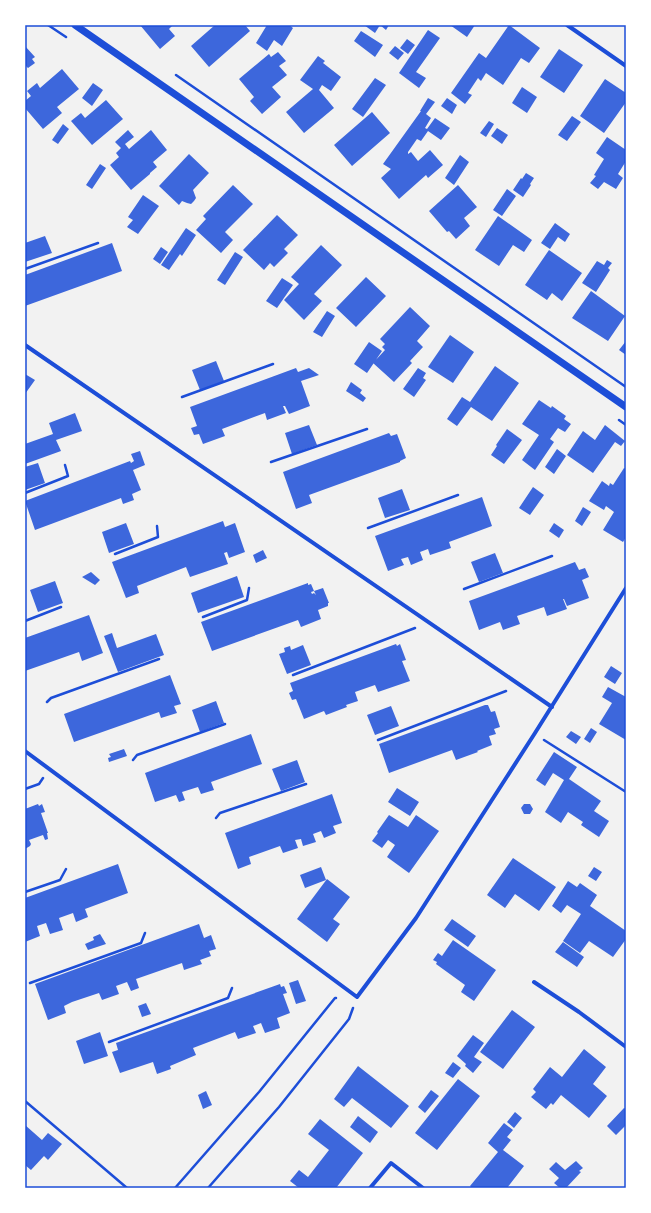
<svg xmlns="http://www.w3.org/2000/svg" width="651" height="1213" viewBox="0 0 651 1213" font-family="'Source Sans 3',sans-serif">
  <style>
    .building { fill: #3d67dc }
    .lines { fill: none; stroke-linecap: round; stroke-linejoin: round }
    .path { stroke: #1d4ed8; stroke-width: 2.5 }
    .minor { stroke: #1d4ed8; stroke-width: 4 }
    .tertiary { stroke: #1d4ed8; stroke-width: 7 }
    .neatline { fill: none; stroke: #1d4ed8; stroke-width: 1.5 }
  </style>
  <rect width="100%" height="100%" fill="#f2f2f2"/>
  <path class="building" d="M140,25h33l-4,4 6,7 -15,13z
    M215,25h30l5,6 -41,36 -18,-21z
    M267,25h22l4,3 -11,18 -8,-6 -7,11 -11,-8z
    M364,25h25l-3,5 -6,-5 -5,8z
    M450,25h25l-8,12z
    M509,25l31,23 -11,15 -8,-5 -18,27 -17,-12 -5,8 -3,-3 -10,15 4,2 -7,9 -14,-11 28,-40 7,5z
    M428,30l12,8 -24,34 10,6 -7,10 -20,-15z
    M361,31l22,14 -8,12 -21,-16z
    M407,39l8,6 -7,9 -8,-6z
    M25,46l10,11 -3,2 3,4 -7,5 -3,-3z
    M395,46l9,7 -6,7 -9,-7z
    M559,49l24,16 -19,28 -24,-16z
    M278,52l8,9 -7,5 8,9 -15,12 9,10 -19,17 -12,-13 4,-4 -15,-18 30,-25 2,3z
    M318,56l7,5 -2,2 18,14 -10,14 -9,-6 -3,5 15,18 -30,25 -18,-21 27,-23 -13,-9z
    M62,69l17,20 -22,18 5,6 -19,16 -18,-21v-7l6,-5 -4,-5 10,-8 3,5z
    M375,78l11,7 -23,32 -11,-8z
    M605,79l21,14v9l-22,31 -24,-17z
    M93,83l10,7 -11,16 -10,-8z
    M522,87l15,10 -10,16 -15,-10z
    M428,98l7,4 -9,12 5,4 -6,10 2,1 8,-11 15,10 -9,12 -13,-9 -7,10 -4,-2 -9,13v2l3,-2 7,9 12,-11 13,15 -15,13 -2,-3 -27,24 -18,-21 10,-9 -8,-5 38,-53h-1z
    M447,98l10,7 -5,9 -11,-8z
    M106,100l17,19 -31,26 -21,-24 10,-8 4,5z
    M372,112l18,21 -38,33 -18,-21z
    M572,116l9,6 -14,19 -9,-6z
    M489,121l5,3 -8,13 -6,-4z
    M63,124l6,5 -11,15 -6,-4z
    M497,128l11,7 -6,9 -11,-8z
    M128,130l6,7 -9,7 4,5 22,-19 16,20 -14,12 4,5 -7,6v1l-19,16 -21,-25 9,-8 -3,-4 5,-5 -6,-6z
    M607,137l19,13v11l-8,13 5,4 -7,11 -12,-7 -6,7 -8,-6 6,-7 -2,-1 10,-16 -8,-6z
    M189,154l20,19 -16,17 3,8 -2,3 -3,3 -4,-1 -5,-2 -3,4 -20,-19z
    M460,155l9,7 -15,23 -9,-7z
    M100,164l6,4 -14,21 -6,-4z
    M526,173l8,5 -4,6 1,1 -8,12 -10,-7 8,-12 1,1z
    M233,185l20,19 -28,28 8,8 -12,13 -25,-23 10,-11 -3,-3z
    M458,185l19,22 -13,11 6,8 -14,13 -7,-8 -2,1 -18,-21z
    M507,189l9,7 -14,20 -9,-6z
    M143,195l16,11 -21,28 -11,-7 6,-7 -5,-3z
    M277,215l21,20 -14,14 4,4 -14,14 -4,-4 -6,7 -21,-20z
    M498,216l34,24 -8,12 -11,-7 -14,21 -24,-16z
    M555,223l15,11 -5,8 -7,-5 -8,12 -9,-6z
    M186,228l10,7 -14,21 -2,-2 -11,16 -8,-5z
    M45,236l7,17 -27,9v-19z
    M112,243l10,28 -97,35v-31z
    M321,245l21,20 -28,29 8,7 -18,19 -20,-20 15,-16 -8,-7z
    M161,247l7,5 -8,12 -7,-5z
    M549,250l33,23 -20,28 -10,-8 -5,7 -22,-15z
    M235,252l8,5 -18,28 -8,-5z
    M607,260l5,3 -4,5 2,2 -14,22 -14,-9 15,-22 7,4z
    M366,277l20,19 -30,31 -20,-19z
    M282,278l11,7 -16,23 -11,-7z
    M591,291l34,25 -17,25 -36,-23z
    M410,307l20,19 -13,15 6,6 -13,14 2,2 -18,19 -21,-19 12,-13 -3,-3 3,-3 -5,-5z
    M327,311l8,5 -13,21 -9,-5z
    M450,335l24,17 -21,31 -25,-16z
    M626,341v14l-7,-5z
    M369,342l13,9 -15,22 -13,-9z
    M216,361l8,20 -24,9 -8,-20z
    M495,366l24,17 -27,38 -21,-14 -14,19 -10,-7 15,-22 8,5z
    M296,368l2,4 11,-4 10,7 -18,6 9,25 -21,8 -4,-8h-2l3,7 -19,7 -2,-7 -43,16 3,7 -22,8 -4,-10 -5,1 -3,-7 6,-2 -7,-19z
    M418,368l8,5 -3,5 3,2 -12,17 -11,-8z
    M25,374l10,6 -10,14z
    M351,382l11,8 -2,3 6,5 -3,4 -17,-11z
    M539,400l12,8 1,-2 14,10 -2,3 7,5 -6,8 -7,-4 -8,11 4,3 -19,28 -13,-10 17,-25 -17,-11z
    M75,413l7,18 -26,9 5,11 -36,13v-20l28,-10 -4,-11z
    M309,425l8,20 -25,9 -7,-21z
    M605,425l20,16 -4,5 -6,-4 -22,31 -26,-18 16,-24 12,9z
    M507,429l15,11 -18,24 -13,-9 6,-9 -1,-1z
    M389,433l2,3 6,-2 9,24 -6,3v1l-91,33 3,8 -16,6 -13,-37z
    M557,449l9,7 -12,18 -9,-7z
    M140,451l5,14 -12,5 8,20 -9,4 2,6 -11,4 -2,-6 -86,32 -10,-29 105,-40 1,2 3,-2 -3,-7z
    M38,463l7,20 -20,7v-23z
    M624,468l2,1v68l-3,5 -20,-12 11,-18 -8,-6 -2,4 -15,-9 13,-20 7,5 1,-3 3,2z
    M533,487l11,8 -14,20 -11,-7z
    M402,489l8,21 -25,8 -7,-20z
    M482,497l10,29 -43,16 2,6 -21,7 -2,-6 -8,3 3,8 -12,5 -3,-8 -7,2 3,6 -16,6 -13,-35z
    M583,507l8,5 -9,14 -7,-5z
    M223,521l2,6 10,-4 10,29 -16,6 -2,-6 -3,1 4,11 -38,13 -4,-10 -49,19 2,7 -13,5 -14,-36z
    M126,523l8,21 -25,9 -7,-21z
    M554,523l10,7 -5,8 -10,-7z
    M263,550l4,8 -11,5 -3,-8z
    M495,553l8,20 -24,9 -8,-20z
    M575,562l4,8 6,-2 4,9 -7,3 7,18 -22,8 -3,-7h-1l4,10 -20,7 -3,-9 -27,9 3,8 -17,6 -3,-8 -21,8 -10,-29z
    M91,572l9,8 -5,5 -13,-8z
    M237,576l7,21 -46,16 -7,-20z
    M55,581l8,22 -25,9 -8,-22z
    M308,583v2l3,-1 3,7 -3,1 1,2 2,-1 2,2 -2,-4 9,-3 6,15h-1v3l-10,4 3,9 -20,8 -3,-7 -86,31 -11,-29z
    M89,615l14,38 -21,8 -3,-9 -54,19v-33z
    M112,633l5,15 39,-14 8,21 -46,17 -14,-36z
    M396,644l1,2 3,-2 6,16 -4,1 8,20 -32,11 -3,-7 -20,7 3,9 -12,4 1,2 -21,8 -2,-4 -20,8 -8,-20 -4,1 -3,-7 4,-2 -3,-8z
    M303,645l8,20 -24,9 -8,-20 6,-2 -1,-4 6,-2 1,4z
    M611,666l11,7 -7,11 -11,-7z
    M170,675l11,29 -7,2 3,7 -16,5 -2,-6 -85,30 -10,-28z
    M608,687l18,10v43l-27,-16 13,-21 -10,-6z
    M216,701l8,22 -24,9 -8,-22z
    M485,705h3l3,7 4,-1 5,16 -6,2 2,5 -7,2 3,9 -15,6 1,1 -22,8 -4,-10 -63,23 -10,-29z
    M391,706l8,20 -24,9 -8,-20z
    M591,728l6,4 -7,11 -6,-4z
    M571,731l10,6 -5,7 -10,-7z
    M251,734l11,30 -51,18 3,8 -13,4 -3,-7 -16,5 3,8 -6,2 -3,-7 -21,7 -10,-29z
    M124,749l3,7 -18,6 -1,-4 3,-1 -2,-3z
    M554,752l23,15 -8,12 32,22 -7,10 15,10 -10,16 -18,-12 2,-3 -15,-10 -7,11 -16,-11 19,-32 -11,-7 -8,13 -9,-6z
    M297,760l8,22 -24,9 -9,-22z
    M397,788l22,14 -9,14 -22,-14z
    M332,794l10,29 -9,3 3,7 -12,5 -3,-7 -8,3 3,8 -13,4 -2,-7 -6,1 3,8 -15,5 -3,-7 -31,11 2,7 -13,5 -13,-36z
    M38,804l1,2 3,-2 3,8 -4,1 7,20h-1l1,6 -3,1 -2,-5 -14,5 2,4 -1,2 -5,3v-40z
    M524,804h6l3,5 -3,5h-6l-3,-6z
    M389,815l19,12 8,-12 23,16 -30,42 -22,-16 8,-12 -7,-5 -6,8 -10,-7 6,-8 -1,-1z
    M513,858l43,29 -17,24 -24,-17 -10,14 -18,-13z
    M118,864l10,29 -43,16 3,8 -12,5 -3,-9 -14,5 4,12 -13,4 -4,-11 -9,3 3,10 -15,6v-44z
    M321,867l5,13 -21,8 -5,-13z
    M594,867l8,5 -6,9 -8,-5z
    M327,879l23,18 -17,22 7,5 -13,18 -30,-23z
    M568,881l9,6 3,-4 17,12 -7,11 36,25v8l-13,18 -24,-16 -9,12 -17,-12 18,-27 -14,-9 -6,8 -9,-7z
    M452,919l24,17 -8,11 -24,-17z
    M199,924l5,14 7,-3 5,14 -7,2 2,5 -11,4 2,4 -18,6 -2,-7 -46,16 3,9 -8,3 -4,-9 -11,4 3,8 -17,6 -3,-7 -27,9 -8,4 2,7 -18,7 -13,-36z
    M100,934l6,10 -18,6 -3,-6 9,-4 -1,-3z
    M453,940l43,30 -22,31 -13,-9 4,-7 -29,-21 1,-2 -4,-2 5,-7 4,3z
    M563,942l21,15 -7,10 -22,-15z
    M298,980l8,21 -10,3 -7,-21z
    M280,984l1,3 3,-1 3,7 -4,1 7,19 -13,5 3,10 -15,5 -4,-10 -8,3 3,7 -18,6 -3,-7 -42,16 3,7 -26,11 1,3 -14,5 -4,-12 -33,11 -8,-21 6,-2 -2,-7z
    M146,1003l5,11 -9,3 -4,-11z
    M512,1010l23,17 -32,42 -23,-17z
    M100,1032l8,24 -24,8 -8,-23z
    M473,1035l11,8 -10,14 8,5 -9,11 -8,-7 1,-2 -9,-8z
    M584,1049l22,18 -13,17 14,12 -18,22 -28,-23 -8,10 -2,-2 -5,6 -15,-12 5,-5 -3,-3 17,-22 12,10z
    M453,1062l8,6 -8,10 -8,-5z
    M358,1066l51,40 -18,22 -39,-30 -8,9 -10,-8z
    M458,1079l22,17 -43,54 -22,-17z
    M431,1090l8,6 -14,17 -7,-6z
    M206,1091l6,14 -9,4 -5,-14z
    M624,1108l2,1v18l-1,-1 -9,9 -9,-9z
    M515,1112l7,6 -8,10 -7,-6z
    M358,1116l20,16 -8,11 -20,-16z
    M320,1119l43,34 -27,35h-37l-9,-7 9,-11 9,7 21,-27 -21,-16z
    M504,1123l9,7 -6,7 4,3 -8,10 21,16 -17,22h-35l-2,-2 28,-34 -10,-9z
    M25,1125l17,15 6,-7 14,11 -14,16 -4,-4 -13,14 -6,-5z
    M576,1161l7,7 -4,3 2,1 -15,16h-6l-6,-5 5,-5 -10,-9 7,-7 9,8z"/>
  <g class="lines">
    <path class="path" d="M48,25l18,12
      M176,75l450,312
      M25,269l73,-26
      M182,397l91,-33
      M619,420l7,5
      M271,462l96,-33
      M25,493l43,-17 -3,-11
      M368,528l90,-33
      M115,554l43,-17 -1,-11
      M464,589l88,-33
      M203,617l44,-17 2,-12
      M25,621l36,-14
      M293,675l122,-47
      M47,702l4,-4 108,-39
      M378,740l128,-49
      M544,740l82,52
      M133,760l4,-5 88,-31
      M25,789l14,-5 4,-6
      M216,818l4,-5 86,-29
      M25,892l35,-12 6,-11
      M30,983l111,-40 4,-10
      M109,1042l119,-44 4,-10
      M25,1101l102,87
      M175,1188l84,-96 76,-94h1
      M208,1188l71,-81 70,-88 4,-11"/>
    <path class="minor" d="M567,25l59,41
      M25,345l527,362
      M25,751l332,246 59,-79 119,-185 91,-145
      M534,982l45,30 47,35
      M370,1188l21,-25 32,25"/>
    <path class="tertiary" d="M75,25l551,382"/>
  </g>
  <rect width="651" height="1213" fill="none" stroke="#ffffff" stroke-width="52"/>
  <rect x="26" y="26" width="599" height="1161" class="neatline"/>
</svg>
